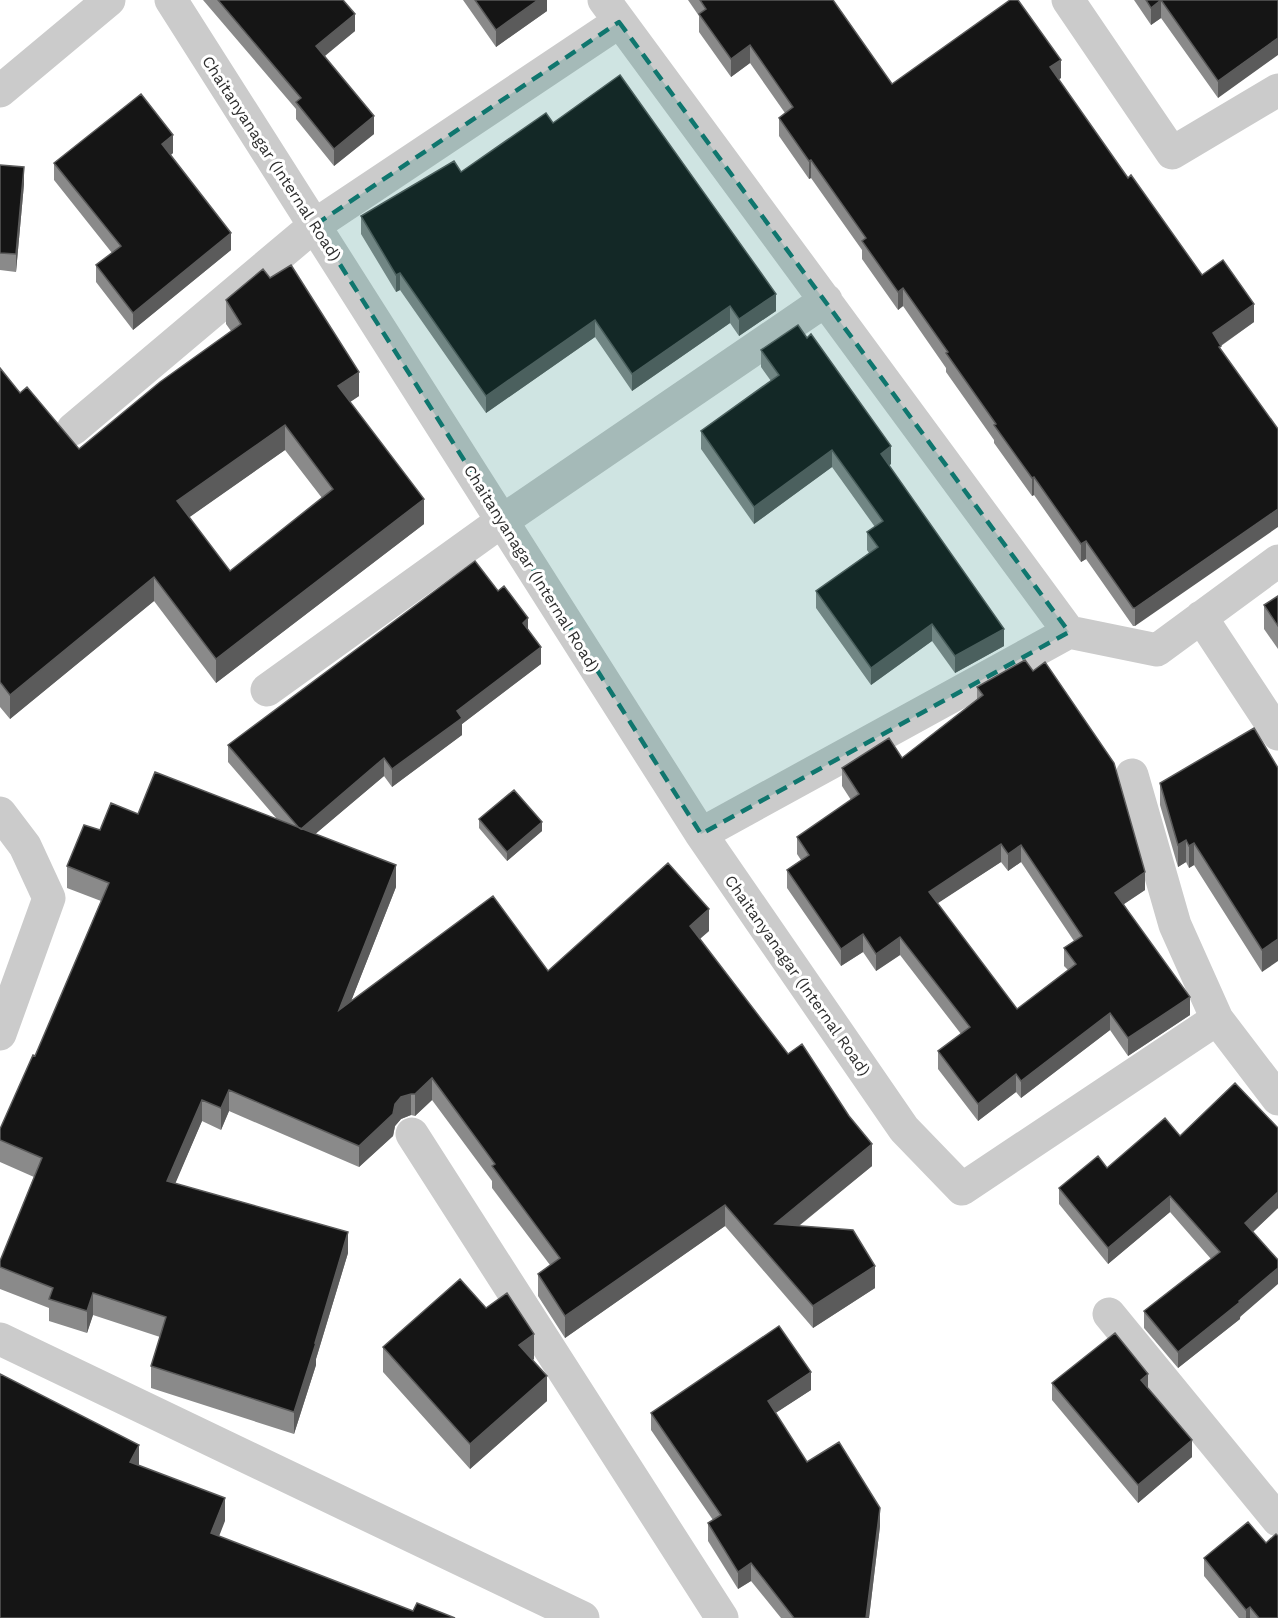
<svg xmlns="http://www.w3.org/2000/svg" width="1278" height="1618" viewBox="0 0 1278 1618" font-family="'Work Sans',sans-serif">
  <style>
    .lines { fill: none; stroke-linecap: round; stroke-linejoin: round }
    .minor { stroke: #cbcbcb; stroke-width: 33 }
    .wall { fill: #8a8a8a; fill-rule: evenodd }
    .shaded-wall { fill: #5b5b5b }
    .building { fill: #151515; stroke: #5b5b5b; stroke-width: 1.5; fill-rule: evenodd }
    .marked { fill: #0f766e; fill-opacity: 0.2; stroke: #0f766e; stroke-width: 4.5; stroke-dasharray: 12 8; stroke-linejoin: round }
    .labels { text-anchor: middle; stroke-width: 6; stroke-linejoin: round; paint-order: stroke }
    .street-label { font-size: 16px; fill: #2e2e2e; stroke: #fff }
  </style>
  <rect width="100%" height="100%" fill="#fff"/>
  <g class="lines">
    <path class="minor" d="M171,0l530,834 203,295 58,60 255,-170 61,80
      M604,0l465,632
      M1068,0l104,153 106,-63
      M0,91l109,-91
      M73,429l242,-204 304,-203
      M1201,617l77,117
      M267,690l235,-169 324,-221
      M1132,775l43,150 42,94
      M0,813l25,33 24,52 -49,136
      M701,834l368,-202 88,18 121,-89
      M412,1134l310,484
      M1109,1314l169,206
      M0,1339l583,279"/>
  </g>
  <path class="wall" d="M203,0h140l12,31 -30,25 49,78 -40,32 -38,-47v-10z
    M463,0h84v11l-51,36z
    M688,0h145l59,84 169,-6 -3,1 70,99 74,97 52,47 -33,24 -86,280h-2l-47,-67 -5,3 -47,-67 -2,1 -38,-53v-3l-48,-68v-4l-43,-62 -5,4 -36,-51v-9l-51,-72 -2,1 -30,-43v-18l6,-5 -35,-50 -19,14 -32,-45v-16z
    M1134,0h144l-60,98 -57,-80 -10,7z
    M553,123l223,188 -37,25 -9,-13 -98,68 -37,-54 -109,76 -86,-123 -4,2 -35,-58v-18l100,-44z
    M173,153l-2,2 60,95 -98,80 -37,-48v-17l16,-12 -58,-73v-17z
    M0,165l24,19 -8,88 -16,-2z
    M226,300l133,96 -9,6 74,122 -208,159 -62,-82 -144,118 -10,-12v-339l20,25 59,56 152,-118 -5,-7zM285,450l37,48 -92,73 -41,-54z
    M761,350l130,114 -2,1 115,181 -49,27 -23,-32 -61,44 -55,-77v-17l53,-38 -2,-3v-18l8,-5 -43,-60 -78,57 -53,-75v-18l70,-50 -10,-14z
    M1278,596v53l-14,-20v-24z
    M528,629l13,35 -79,60v11l-70,52 -8,-11 -69,58 81,53 -45,114 197,-30 161,-40 -9,8 172,227 -73,60 76,62 -62,40 -88,-102 -160,112 -27,-42v-22l12,-9 -58,-77v-7l-60,-81 -17,16 -4,-1 -10,4 -6,7 -2,10 -34,31 -130,-56 -8,19 -19,-9 -27,62 173,70 -32,106v6l-22,69 -143,-46v-22l9,-29 -67,-22 -6,18 -38,-12v-13l-49,-19v-28l34,-84 -34,-15v-33l35,-73 66,-155 -34,-13v-22l33,-36 38,-16 139,5 -49,-57v-17z
    M977,687l168,203 -21,14 66,111 -62,41 -18,-26 -89,68 -5,-6 -38,29 -40,-52v-18l23,-17 -61,-79 -24,16 -13,-19 -22,14 -54,-78v-18l14,-10 -4,-6v-17l54,-37 -9,-14v-18l60,-10 75,-58zM1001,862l7,9 13,-9 53,79 -10,7v18l4,4 -51,39 -80,-106z
    M1278,768l-16,204 -68,-107 -5,3 -3,-6 -8,5 -18,-62v-22z
    M479,819l63,12 -35,30 -28,-33z
    M1278,1128v80l-25,24 -13,87 -62,49 -34,-40v-17l67,-52 -41,-47 -62,52 -49,-60v-16l48,-20 73,-32z
    M486,1308l48,51 -1,1 14,41 -77,68 -87,-97v-25z
    M1052,1383l96,6 44,68 -54,46 -86,-103z
    M811,1390l-36,23 32,49 73,64 -11,92h-88l-30,-37 -13,8 -30,-48v-18l5,-3 -62,-90v-17z
    M1204,1558l74,60h-39l-35,-42z"/>
  <path class="shaded-wall" d="M538,0h9v11l-51,36v-17z
    M1161,0v18l-10,7v-17z
    M355,14v17l-39,32v-17z
    M1278,38v17l-60,43v-17z
    M750,45v18l-19,14v-18z
    M1061,60v18l-11,7v-18z
    M374,116v18l-40,32v-17z
    M173,135v18l-11,8v-17z
    M811,160v18l-2,1v-18z
    M24,167v17l-8,88v-18z
    M231,233v17l-98,80v-17z
    M400,273v17l-4,2v-17z
    M903,288v18l-5,4v-18z
    M776,294v17l-37,25v-17z
    M1254,304v18l-41,29v-18z
    M730,306v17l-98,68v-17z
    M595,320v17l-109,76v-17z
    M359,372v24l-21,14v-24z
    M285,425v25l-108,76v-25z
    M891,446v18l-10,7v-17z
    M832,450v17l-78,57v-17z
    M1034,477v18l-2,1v-18z
    M424,499v25l-208,159v-24z
    M1278,509v18l-143,99v-18z
    M1086,541v18l-5,3v-18z
    M154,577v24l-144,118v-24z
    M528,618v18l-5,-13z
    M932,624v17l-61,44v-17z
    M1004,629v17l-49,27v-17z
    M541,647v17l-79,60v11l-70,52v-18l65,-58z
    M384,758v18l-84,71v-18z
    M542,822v9l-35,30v-9z
    M1186,840v22l-8,5v-22z
    M1194,843v22l-5,3v-22z
    M1001,844v18l-72,47v-17z
    M1021,845v17l-13,9v-17z
    M396,865v22l-57,145v-22z
    M1145,872v18l-30,20v-17z
    M709,909v22l-19,16v-21z
    M863,934v18l-22,14v-17z
    M900,937v18l-24,16v-17z
    M1278,939v22l-16,11v-22z
    M1190,997v18l-62,41v-18z
    M1110,1013v17l-89,68v-17z
    M1016,1074v18l-38,29v-17z
    M432,1078v22l-17,16v-22z
    M229,1090v21l-8,19v-22z
    M411,1094v21l-10,4 -6,7 -2,10 -34,31v-21l42,-49z
    M202,1100v21l-35,82v-22z
    M872,1144v22l-97,79v-21z
    M1278,1192v16l-33,31v-16z
    M1170,1196v16l-62,52v-16z
    M725,1205v21l-160,112v-22z
    M348,1232v21l-32,106v6l-22,69v-22z
    M875,1266v22l-62,40v-22z
    M1278,1268v16l-38,33v2l-62,49v-16l61,-51z
    M93,1293v22l-6,18v-22z
    M534,1334v25l-15,11v-25z
    M811,1372v18l-43,28v-17z
    M1148,1374v17l-7,-11z
    M547,1376v25l-77,68v-25z
    M1192,1440v17l-54,46v-18z
    M139,1445v23l-9,-6z
    M225,1498v23l-14,36v-24z
    M880,1508v18l-11,92h-3z
    M751,1563v18l-13,8v-17z
    M1250,1607v11h-4v-8z"/>
  <path class="building" d="M218,0h125l12,14 -39,32 58,70 -40,33 -38,-47 5,-4z
    M475,0h63l-42,30z
    M700,0h133l59,84 118,-84h8l43,60 -11,7 78,111 3,-3 71,100 21,-15 31,44 -41,29 8,13 -2,1 59,82v80l-143,99h-2l-47,-67 -5,3 -47,-67 -2,1 -38,-53 2,-1 -50,-71 2,-1 -45,-64 -5,4 -36,-51 4,-3 -55,-78 -2,1 -30,-43 14,-11 -43,-62 -19,14 -32,-45 7,-5z
    M1146,0h132v38l-60,43 -57,-81 -10,8z
    M620,75l156,219 -37,25 -9,-13 -98,68 -37,-54 -109,76 -86,-123 -4,2 -35,-59 93,-55 7,11 85,-59 7,10z
    M141,94l32,41 -11,9 69,89 -98,80 -37,-48 25,-19 -67,-83z
    M0,165l24,2 -8,87 -16,-1z
    M291,265l68,107 -21,14 86,113 -208,160 -62,-82 -144,118 -10,-13v-314l20,25 7,-6 52,62 81,-67 81,-58 -15,-24 37,-31 7,9zM285,425l48,64 -103,82 -53,-70z
    M798,325l9,13 4,-4 80,112 -10,8 123,175 -49,27 -23,-32 -61,44 -55,-77 62,-44 -11,-15 16,-11 -51,-71 -78,57 -53,-76 78,-56 -18,-25z
    M475,561l23,30 6,-5 24,32 -5,5 18,24 -84,64 5,7 -70,51 -8,-11 -83,71 -2,-1 -71,-83z
    M1278,596v30l-14,-21z
    M1025,660l8,11 12,-9 69,101 31,109 -30,21 75,104 -62,41 -18,-25 -89,68 -5,-7 -38,30 -40,-53 32,-24 -70,-90 -24,17 -13,-20 -22,15 -54,-79 22,-15 -12,-18 62,-43 -17,-26 47,-30 13,20 81,-63 -6,-8zM1001,844l7,10 13,-9 61,91 -18,12 12,16 -59,45 -88,-117z
    M1254,728l24,40v171l-16,11 -68,-107 -5,3 -3,-6 -8,5 -18,-62z
    M155,772l241,93 -57,145 154,-114 55,75 120,-108 41,46 -19,17 98,128 14,-10 47,72 23,28 -97,80 78,6 22,36 -62,40 -88,-101 -160,111 -27,-42 22,-16 -68,-92 3,-2 -63,-86 -17,16h-4l-10,3 -6,7 -2,10 -34,32 -130,-56 -8,18 -19,-8 -35,81 181,51 -33,111h1l-22,69 -143,-46 15,-49 -73,-24 -6,18 -38,-12 4,-11 -53,-21v-6l42,-103 -42,-18v-11l33,-74 2,1 74,-173 -42,-17 17,-41 16,5 11,-27 27,11z
    M514,790l28,32 -35,30 -28,-33z
    M1235,1083l43,45v64l-33,31 33,37v8l-39,33 1,1 -62,50 -34,-41 76,-59 -50,-56 -62,52 -49,-60 39,-32 9,12 58,-50 15,18z
    M460,1279l26,29 21,-15 27,41 -15,11 28,31 -77,68 -87,-97z
    M779,1326l32,46 -43,29 39,61 32,-20 41,66 -14,110h-72l-43,-55 -13,9 -30,-49 13,-8 -70,-102z
    M1115,1333l33,41 -7,6 51,60 -54,45 -86,-102z
    M0,1374l139,71 -9,17 95,36 -14,35 202,78 4,-8 38,15h-455z
    M1248,1522l18,21 10,-9 2,2v82h-19l-9,-11 -4,3 -42,-52z"/>
  <path class="marked" d="M619,22l450,610 -368,202 -386,-609z"/>
  <g class="labels">
    <g class="street-label">
      <text transform="translate(272 158) rotate(57)" y="6">Chaitanyanagar (Internal Road)</text>
      <text transform="translate(532 568) rotate(58)" y="6">Chaitanyanagar (Internal Road)</text>
      <text transform="translate(798 975) rotate(55)" y="6">Chaitanyanagar (Internal Road)</text>
    </g>
  </g>
</svg>
